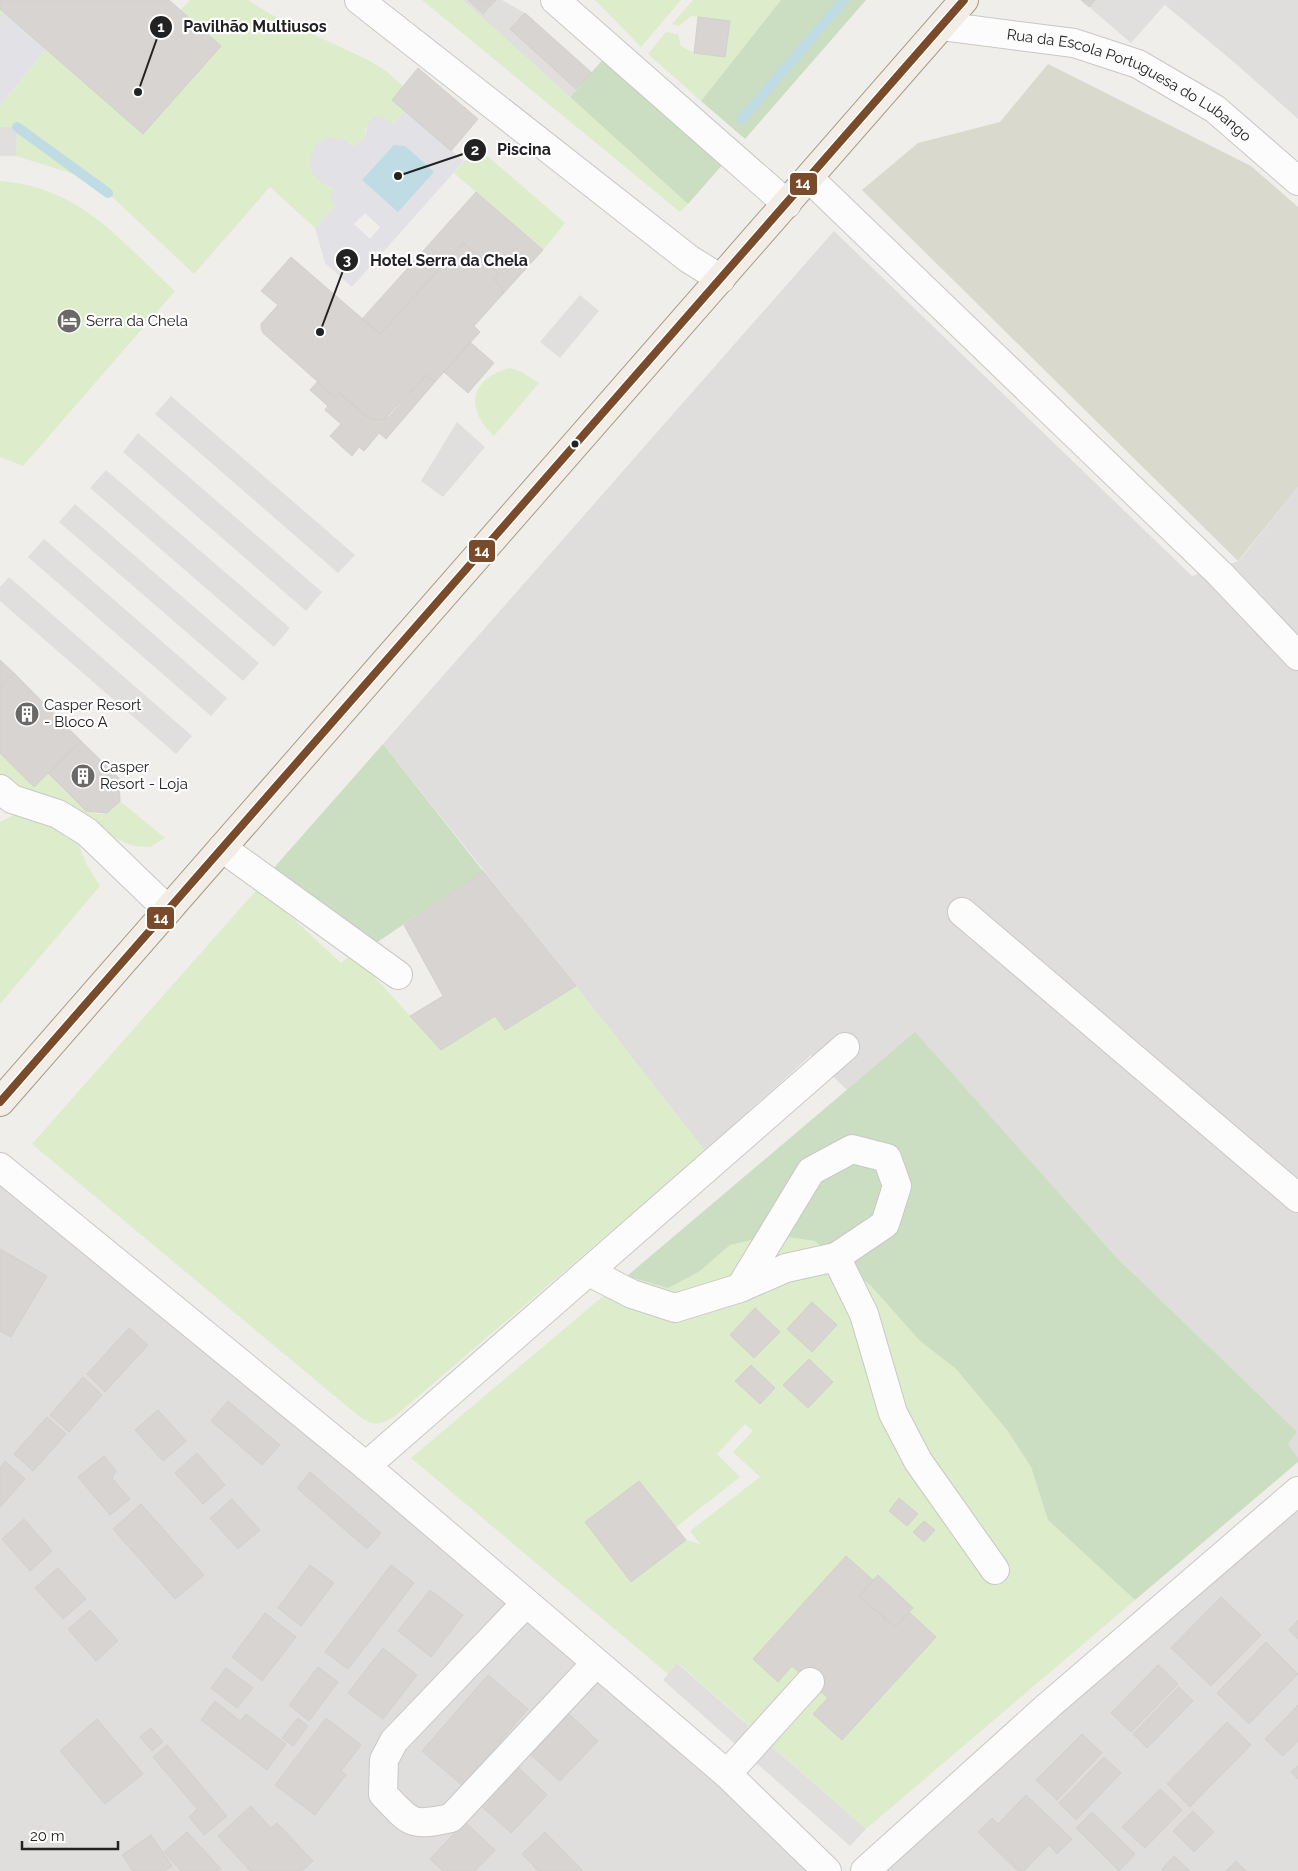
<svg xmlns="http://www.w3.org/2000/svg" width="1298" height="1871" viewBox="0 0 1298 1871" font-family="Raleway,sans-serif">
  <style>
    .residential { fill: #dfdedc }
    .construction { fill: #d9d9cd }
    .grass { fill: #ddeccb; fill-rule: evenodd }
    .forest { fill: #cbdec1 }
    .parking { fill: #e0dfde }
    .plaza { fill: #e2e1e5; fill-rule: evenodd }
    .water { fill: #bfdbe3 }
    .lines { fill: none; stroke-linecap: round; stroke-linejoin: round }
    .stream { stroke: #bfdbe3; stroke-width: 10 }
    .building { fill: #d7d4d2; stroke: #d3d0cc }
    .minor-casing { stroke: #c9c8c7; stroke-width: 30 }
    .major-casing { stroke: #a79c86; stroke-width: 30 }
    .minor { stroke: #fdfcfc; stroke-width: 28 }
    .major { stroke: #f3ede7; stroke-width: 28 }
    .bus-1-casing { stroke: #fff; stroke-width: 11 }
    .bus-1 { stroke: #7a4b2a; stroke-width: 8 }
    .bus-dot { fill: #222; stroke: #fff; stroke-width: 2 }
    .labels { text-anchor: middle; stroke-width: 4.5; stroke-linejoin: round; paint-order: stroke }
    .street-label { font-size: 15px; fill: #222; stroke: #fff }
    .poi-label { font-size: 15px; fill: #222; stroke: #fff; text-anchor: start }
    .leader { fill: none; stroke: #222; stroke-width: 2 }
    .callout-dot { fill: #222; stroke: #fff; stroke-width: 2 }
    .mark-label { font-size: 15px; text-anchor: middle; font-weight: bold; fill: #fff }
    .callout-label { font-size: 16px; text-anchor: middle; font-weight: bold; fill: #222; stroke: #fff; stroke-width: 4.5; stroke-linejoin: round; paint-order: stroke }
    .line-badge { stroke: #fff; stroke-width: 2 }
    .badge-label { font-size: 14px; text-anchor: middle; font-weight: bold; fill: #fff }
  </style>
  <rect width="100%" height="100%" fill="#f0eeeb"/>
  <path class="residential" d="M1169,0h129v119l-63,-56 -70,-58z
    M834,231l358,345 47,-15 59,-74v971l-11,-14 9,-12 -179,-174 -202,-225 -68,57 -36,-35 -106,96 -129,-165 -193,-242z
    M0,1167l827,704h-827z
    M1298,1491v380h-433z"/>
  <path class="construction" d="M1048,64l203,102 47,41v280l-60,74 -376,-371 56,-47 82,-21z"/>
  <path class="grass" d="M0,0l180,10 10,-10h58l22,14 98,46 18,11 17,15 -11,14 13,11 -12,13 -28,5v7l-11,10 -9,-6 -17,47 7,3 1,15 -21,23 -45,-41 -76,87 -86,-81 -28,-17 -64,-20 1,-29h-17v-21l46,-57 -46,-33z
    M422,0h41l225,204 -8,8z
    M595,0h86l-40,47z
    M693,0h88l-80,101 -53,-47 18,-22 12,2 3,12 13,7 4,-36 -7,-1 -12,10 -7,-2z
    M477,147l88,76 -22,27 -89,-77z
    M0,181c81,6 119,59 175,110l-152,175 -23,-9z
    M510,368l12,4 17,11 -45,53c-29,-27 -25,-57 16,-68z
    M0,753l34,34 14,-14c12,12 42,50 60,39 5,-3 8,-8 12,-11l45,37 -15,9 -17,-1 -110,-47 -23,-24z
    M14,815l40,10 11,12 12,4 10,24 13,21 -100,118v-182z
    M259,887l82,76 12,-10 88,97 54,-34 10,14 71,-44 129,165 -311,266c-15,8 -18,9 -33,1l-329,-274z
    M772,1235l43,6 56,45 49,55 36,28 51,61 24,37 17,53 87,80 -269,229 -188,-166 -10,11 -257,-216 216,-182 73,-5 30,-26zM745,1424l8,7 -20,21 27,25 -70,54 10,13 -14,-4 -55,42 -46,-60 54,-41 37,46 64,-50 -23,-23z"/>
  <path class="forest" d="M781,0h85l-121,139 -44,-38z
    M605,57l119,106 -36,41 -118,-107z
    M383,744l100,127 -107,72 -104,-73z
    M915,1032l202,226 180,174 -9,12 10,14v4l-163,138 -87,-80 -17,-53 -24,-37 -51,-61 -36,-28 -49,-55 -56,-45 -43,-6 -42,10 -30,26 -32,17 -41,-12z"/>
  <path class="parking" d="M463,0h39l23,13 67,60 -22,24z
    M1081,0h88l-38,43z
    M0,127h17l-1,29h-16z
    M580,295l19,16 -39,47 -20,-16z
    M171,396l184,159 -17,18 -183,-159z
    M457,422l28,25 -42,50 -22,-16z
    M138,433l184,159 -16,19 -183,-159z
    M106,470l184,158 -16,19 -184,-159z
    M75,504l184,159 -16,18 -184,-159z
    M44,539l183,159 -16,18 -183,-159z
    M9,577l183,159 -16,18 -176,-153v-14z
    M677,1663l189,166 -16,17 -187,-166z"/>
  <path class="plaza" d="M3,12l43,37 -46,57v-90z
    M405,111l59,50 -112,126 -27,-24 -10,-35 21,-23 -7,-7 6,-8 -15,-8 -6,-8 -4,-6 1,-13 6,-12 11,-6 17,3 9,6 11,-10 3,-14 7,-5h8l10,7zM365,213l15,14 -10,12 -16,-15z"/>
  <path class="water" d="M394,145l11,1 29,26 -36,40 -36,-32z"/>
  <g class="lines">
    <path class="stream" d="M742,119l102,-119
      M17,127l91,66"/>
  </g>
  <path class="building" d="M0,0h169l52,46 -78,88 -143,-125z
    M468,0h28l-13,14z
    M1081,0h14l-6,7z
    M525,13l67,60 -16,16 -66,-60z
    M698,17l32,4 -5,36 -31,-4z
    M418,68l60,51 -27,32 -59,-51z
    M476,192l67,58 -41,45 1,-4 -2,-5 -7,-6 5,-6 -36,-31 -83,91 -18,-15z
    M463,243l36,31 -5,6 7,6 2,5 -1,4 -28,31 6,6 -45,50 -9,-7 -42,45 -14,-1 -31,-26 -4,4 -72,-64 -2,-5v-4l17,-19 -17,-14 30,-34 89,77z
    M470,342l24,21 -26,30 -24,-21z
    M426,375l9,7 -49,57 -7,-6 -15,18 -5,-4 -7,9 -22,-20 11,-12 -16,-14 3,-4 -18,-16 7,-8 18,15 4,-4 31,26 7,2 12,-4z
    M0,660l14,13 -14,14z
    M14,673l67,68 -47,46 -34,-34v-66z
    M81,741l38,37 1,23 -13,12 -21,-2 -38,-38z
    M483,871l93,115 -71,44 -10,-14 -54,34 -31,-34 33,-20 -39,-71z
    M0,1249l47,27 -36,61 -11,-6z
    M812,1302l25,23 -25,27 -25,-23z
    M755,1308l25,24 -26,26 -24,-23z
    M129,1328l19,17 -43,47 -18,-18z
    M809,1359l24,23 -25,26 -25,-23z
    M751,1365l24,23 -15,16 -25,-23z
    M83,1377l19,18 -33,37 -19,-17z
    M228,1401l52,44 -18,20 -51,-44z
    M158,1410l28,31 -23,20 -28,-31z
    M47,1417l19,17 -33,37 -19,-17z
    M197,1453l28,32 -22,19 -28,-31z
    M104,1456l12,15 -4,7 18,21 -20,16 -32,-38z
    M5,1461l20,18 -25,28v-39z
    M310,1472l71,61 -14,16 -70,-61z
    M639,1481l47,59 -55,42 -46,-60z
    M899,1498l19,16 -11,12 -18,-15z
    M232,1499l28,31 -22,19 -28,-31z
    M141,1504l63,71 -29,24 -62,-70z
    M24,1519l28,32 -22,20 -28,-32z
    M924,1521l11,9 -11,12 -11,-10z
    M846,1556l27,24 -14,16 36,31 14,-15 27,25 -94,103 -29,-26 15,-16 -36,-32 -14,16 -25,-23z
    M310,1565l24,18 -33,43 -23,-18z
    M391,1565l23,18 -66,86 -23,-17z
    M58,1568l28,31 -23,20 -28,-31z
    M878,1575l35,33 -18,19 -36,-31z
    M430,1590l33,25 -32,42 -33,-26z
    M1221,1597l40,38 -50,51 -40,-38z
    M90,1610l28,31 -22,20 -28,-32z
    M265,1613l31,24 -34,44 -30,-24z
    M1298,1620v19l-9,-9z
    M1266,1642l32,32 -49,50 -32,-31z
    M383,1648l34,27 -34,44 -35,-26z
    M1158,1665l20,19 -47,48 -20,-19z
    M318,1667l20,15 -29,39 -20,-16z
    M226,1668l27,20 -16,20 -26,-20z
    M488,1675l40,34 -65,77 -41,-35z
    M1179,1687l14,14 -46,47 -14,-14z
    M215,1701l25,20 6,-7 40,30 -19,26 -66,-50z
    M1298,1705v36l-15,15 -18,-17z
    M569,1714l29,27 -38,40 -29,-26z
    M298,1718l10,8 -15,20 -11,-8z
    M326,1718l35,27 -20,26 5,4 -31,40 -40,-30z
    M97,1719l46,55 -38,30 -45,-53z
    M1227,1722l24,23 -61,62 -23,-23z
    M151,1728l12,14 -11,9 -12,-14z
    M1082,1734l20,19 -45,47 -21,-20z
    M167,1745l60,71 -23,19 -15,-18 8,-8 -44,-52z
    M1104,1757l17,16 -45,47 -17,-17z
    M515,1764l32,31 -36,38 -33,-30z
    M1298,1766v13l-7,-7z
    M1160,1789l22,21 -37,38 -23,-21z
    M1026,1795l46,44 -15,15 -8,-9 -25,26h-6l-40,-39 14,-14 6,6z
    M251,1806l20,22 6,-5 36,38 -11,10h-52l-32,-35z
    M1193,1811l21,21 -20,20 -21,-21z
    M1092,1812l43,42 -16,17 -43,-43z
    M465,1822l30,28 -20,21h-32l-13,-12z
    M187,1832l34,37 -3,2h-37l-17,-19z
    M545,1832l38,39h-45l-16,-17z
    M151,1835l21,31 -7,5h-32l-11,-16z
    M1174,1856l16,15h-26l-2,-2z
    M1236,1861l10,10h-20z"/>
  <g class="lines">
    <defs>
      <g id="minor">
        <path d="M359,0l330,259 32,20"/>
        <path d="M555,0l232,204"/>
        <path id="s1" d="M942,26l132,17 64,21 77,45 83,72"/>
        <path d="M809,178l411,396 78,82"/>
        <path d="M0,789l12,10 46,15 29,18 81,78"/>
        <path d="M222,848l176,127"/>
        <path d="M962,912l336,286"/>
        <path d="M0,1167l366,299 361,308 100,97"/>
        <path d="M589,1272l43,22 43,14 65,-20 46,-20 50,-11 28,57 29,99 25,48 77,109"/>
        <path d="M740,1288l71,-117 41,-22 35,9 10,28 -12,38 -49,33"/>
        <path d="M366,1466l479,-419"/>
        <path d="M526,1603l-132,138 -10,19 -1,34c28,29 26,33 68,24l145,-155"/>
        <path d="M727,1774l83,-92"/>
        <path d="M865,1871l183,-165 250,-215"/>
      </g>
      <path id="major" d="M0,1102l964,-1102"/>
    </defs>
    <use href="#minor" class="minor-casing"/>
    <use href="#major" class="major-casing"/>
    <use href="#minor" class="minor"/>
    <use href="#major" class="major"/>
    <defs>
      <path id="bus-1" d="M0,1102l964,-1102"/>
    </defs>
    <use href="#bus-1" class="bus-1-casing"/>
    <use href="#bus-1" class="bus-1"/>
  </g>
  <defs>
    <symbol id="hotel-disc" viewBox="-11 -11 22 22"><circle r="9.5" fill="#6a6968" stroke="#fff"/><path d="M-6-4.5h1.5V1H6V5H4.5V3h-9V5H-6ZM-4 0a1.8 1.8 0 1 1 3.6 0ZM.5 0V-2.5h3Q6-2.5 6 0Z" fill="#fff"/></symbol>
    <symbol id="building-disc" viewBox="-11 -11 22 22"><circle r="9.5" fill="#6a6968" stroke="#fff"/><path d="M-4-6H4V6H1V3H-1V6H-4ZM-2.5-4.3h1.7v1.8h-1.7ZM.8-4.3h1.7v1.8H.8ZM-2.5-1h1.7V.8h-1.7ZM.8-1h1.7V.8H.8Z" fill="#fff"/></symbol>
  </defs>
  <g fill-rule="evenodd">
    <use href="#hotel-disc" x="55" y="307" width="28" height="28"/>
    <use href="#building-disc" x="13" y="700" width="28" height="28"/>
    <use href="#building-disc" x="69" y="762" width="28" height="28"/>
  </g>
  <circle class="bus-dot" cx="575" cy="444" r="4.5"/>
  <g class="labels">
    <g class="street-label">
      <text dy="5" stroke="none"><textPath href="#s1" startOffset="200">Rua da Escola Portuguesa do Lubango</textPath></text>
    </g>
    <g class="poi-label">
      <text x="86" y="326">Serra da Chela</text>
      <text x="44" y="710">Casper Resort<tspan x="44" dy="17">- Bloco A</tspan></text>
      <text x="100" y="772">Casper<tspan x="100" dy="17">Resort - Loja</tspan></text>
    </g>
  </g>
  <path class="leader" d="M138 92L161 27M398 176L475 150M320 332L347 260"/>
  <g class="callout-dot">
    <circle cx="138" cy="92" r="5"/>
    <circle cx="398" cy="176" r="5"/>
    <circle cx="320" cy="332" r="5"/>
    <circle cx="161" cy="27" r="12"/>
    <circle cx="475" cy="150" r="12"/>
    <circle cx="347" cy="260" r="12"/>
  </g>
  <g class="mark-label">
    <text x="161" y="32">1</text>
    <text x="475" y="155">2</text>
    <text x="347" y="265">3</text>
  </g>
  <g class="callout-label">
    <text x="255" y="32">Pavilhão Multiusos</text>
    <text x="524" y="155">Piscina</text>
    <text x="449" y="266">Hotel Serra da Chela</text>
  </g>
  <g class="line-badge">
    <rect x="789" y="172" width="29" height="24" rx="5" fill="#7a4b2a"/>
    <rect x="468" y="539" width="28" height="24" rx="5" fill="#7a4b2a"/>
    <rect x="146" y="906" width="29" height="24" rx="5" fill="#7a4b2a"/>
  </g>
  <g class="badge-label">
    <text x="803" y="188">14</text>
    <text x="482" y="556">14</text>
    <text x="161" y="923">14</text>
  </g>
  <path d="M22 1841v8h96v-8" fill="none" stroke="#222222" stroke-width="2.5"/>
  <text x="30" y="1841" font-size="15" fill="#222222" stroke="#ffffff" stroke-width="4" paint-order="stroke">20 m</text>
</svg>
